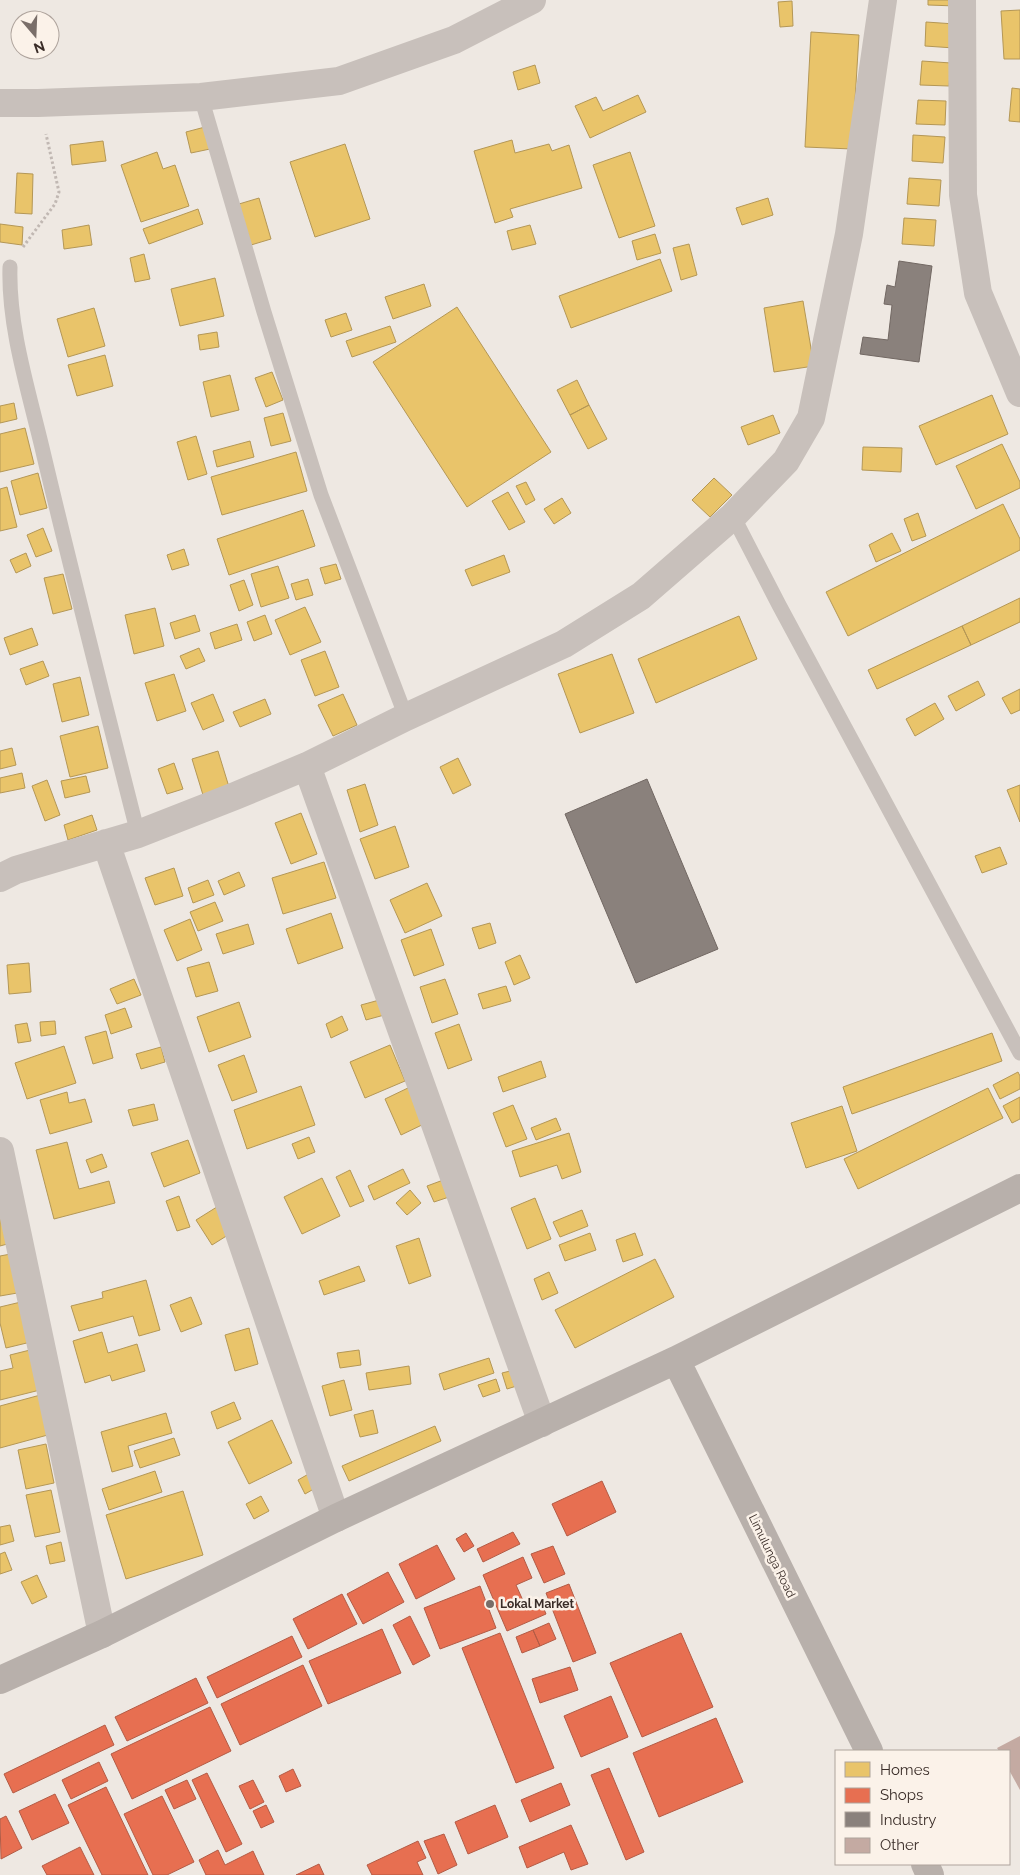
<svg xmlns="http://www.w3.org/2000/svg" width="1020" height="1875" viewBox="0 0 1020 1875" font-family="Raleway,sans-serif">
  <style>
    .homes { fill: #e9c46a; stroke: #b49756 }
    .shops { fill: #e76f51; stroke: #b35b45 }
    .industry { fill: #8a817c; stroke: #726863 }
    .building { fill: #c4aaa2 }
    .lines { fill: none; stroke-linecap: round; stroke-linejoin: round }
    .path { stroke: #c1b8b3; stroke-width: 3; stroke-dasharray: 2.5 2.5; stroke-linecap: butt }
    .service { stroke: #c8c0bb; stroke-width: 15 }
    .minor { stroke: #c8c0bb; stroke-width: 28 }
    .secondary { stroke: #b8b0ab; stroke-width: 28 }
    .poi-dot { fill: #796e69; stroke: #fbf2e9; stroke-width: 2 }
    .labels { text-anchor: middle; stroke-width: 5; stroke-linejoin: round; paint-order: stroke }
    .street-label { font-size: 12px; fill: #3a2d28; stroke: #fbf2e9 }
    .poi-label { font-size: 12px; font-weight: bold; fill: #3a2d28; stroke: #fbf2e9; text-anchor: start }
  </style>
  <rect width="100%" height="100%" fill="#eee8e2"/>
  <path class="homes" d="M928,0h29l-1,6 -28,-1z
    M792,1l1,25 -13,1 -2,-25z
    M1020,10v49h-16l-3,-48z
    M926,22l29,2 -1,24 -29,-2z
    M811,32l48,3 -7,114 -47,-2z
    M922,61l29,2 -2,23 -29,-1z
    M535,65l5,18 -22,7 -5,-18z
    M1012,88l8,1v33l-11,-1z
    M638,95l8,17 -56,26 -15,-32 21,-9 7,14z
    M918,100l28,1 -1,24 -29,-1z
    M205,127l5,22 -19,4 -5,-21z
    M913,135l32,2 -2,26 -31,-2z
    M512,140l3,13 34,-9 3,7 17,-6 13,43 -72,21 3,8 -18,6 -21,-72z
    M103,141l3,20 -34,4 -2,-20z
    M345,144l25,75 -55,18 -25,-75z
    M157,152l6,17 12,-4 14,41 -48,16 -20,-57z
    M630,152l25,74 -36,12 -26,-73z
    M17,173l16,1 -1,40 -17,-1z
    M909,178l32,2 -2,26 -32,-2z
    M259,198l12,41 -20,6 -12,-41z
    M768,198l5,17 -31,10 -6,-17z
    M198,209l5,15 -54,20 -6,-15z
    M904,218l32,2 -2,26 -32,-2z
    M0,224l23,3 -1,18 -22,-3z
    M89,225l3,20 -28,4 -2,-19z
    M530,225l6,19 -24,6 -5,-19z
    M655,234l6,19 -24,7 -5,-19z
    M689,244l8,31 -16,5 -8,-32z
    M144,254l6,25 -15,3 -5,-24z
    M660,259l12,32 -101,37 -12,-32z
    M215,278l9,38 -44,10 -9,-37z
    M424,284l7,22 -38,13 -8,-22z
    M803,301l11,65 -40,6 -10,-64z
    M457,307l94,145 -84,55 -94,-145z
    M94,308l11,38 -37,11 -11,-38z
    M346,313l6,17 -21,7 -6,-17z
    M390,326l6,16 -44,15 -6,-16z
    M217,332l2,15 -19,3 -2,-15z
    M105,355l8,31 -36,10 -9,-31z
    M272,372l11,28 -17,7 -11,-29z
    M230,375l9,35 -28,7 -8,-35z
    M577,380l12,25 -19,10 -13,-25z
    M992,395l16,39 -72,31 -17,-39z
    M14,403l3,16 -17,4v-17z
    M589,405l18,34 -19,10 -18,-34z
    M283,413l8,28 -20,5 -7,-28z
    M773,415l7,18 -32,12 -7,-18z
    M25,428l9,36 -34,8v-38z
    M196,436l11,38 -19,6 -11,-38z
    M250,441l4,16 -37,10 -4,-16z
    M1002,444l18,38v6l-44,21 -20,-43z
    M863,447l39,1 -1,24 -39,-2z
    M296,452l11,39 -85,24 -11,-38z
    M38,473l9,35 -27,7 -9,-34z
    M714,478l18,17 -22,22 -18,-17z
    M526,482l9,18 -9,5 -10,-19z
    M7,487l10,40 -17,4v-42z
    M508,492l17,30 -16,8 -17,-29z
    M562,498l9,15 -17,11 -10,-15z
    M1003,504l17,35v11l-172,86 -22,-44z
    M303,510l12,36 -86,29 -12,-36z
    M918,513l8,23 -14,5 -8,-22z
    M43,528l9,23 -16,6 -9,-22z
    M892,533l9,18 -25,11 -7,-17z
    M184,549l5,16 -17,5 -5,-15z
    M26,553l5,13 -15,7 -6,-13z
    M504,555l6,17 -38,14 -7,-16z
    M336,564l5,15 -16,5 -5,-16z
    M278,566l11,32 -28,9 -10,-33z
    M63,574l9,35 -19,5 -9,-36z
    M308,579l5,16 -17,5 -5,-16z
    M244,580l9,25 -14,6 -9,-26z
    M1020,598v24l-49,23 -9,-19z
    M305,607l16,35 -31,13 -15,-35z
    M155,608l9,38 -30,8 -9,-39z
    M195,615l5,16 -25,8 -5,-16z
    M265,615l7,19 -18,7 -7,-19z
    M739,616l18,43 -101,44 -18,-44z
    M237,624l5,16 -27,9 -5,-16z
    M962,626l9,19 -94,44 -9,-19z
    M32,628l6,17 -28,10 -6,-17z
    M199,648l6,13 -19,8 -6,-13z
    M325,651l14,36 -24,9 -14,-36z
    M612,654l22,59 -54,20 -22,-59z
    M43,661l6,15 -23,9 -6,-16z
    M174,674l12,37 -29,10 -12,-38z
    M80,677l9,38 -27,7 -9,-38z
    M978,681l7,14 -29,16 -8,-15z
    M1020,689v21l-9,4 -9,-16z
    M213,694l11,27 -21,9 -12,-27z
    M343,694l14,31 -24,11 -15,-31z
    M265,699l6,15 -31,13 -7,-15z
    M935,703l9,16 -29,17 -9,-17z
    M98,726l10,42 -38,9 -10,-41z
    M12,748l4,17 -16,4v-18z
    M218,751l11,36 -26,8 -11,-36z
    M458,758l13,27 -18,9 -13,-27z
    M174,763l9,26 -16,5 -9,-25z
    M22,773l3,15 -25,5v-15z
    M86,776l4,16 -25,6 -4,-17z
    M47,780l13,35 -15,6 -13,-35z
    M365,784l13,41 -18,7 -13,-42z
    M1020,785v37l-13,-32z
    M301,813l16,41 -26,10 -16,-41z
    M92,815l5,15 -29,10 -4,-15z
    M395,826l14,41 -34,12 -15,-40z
    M1000,847l7,17 -25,9 -7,-17z
    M324,862l12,36 -53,16 -11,-36z
    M174,868l9,28 -28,9 -10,-27z
    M239,872l6,14 -21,9 -6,-14z
    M208,880l6,15 -21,8 -5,-15z
    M427,883l15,33 -37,17 -15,-33z
    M215,902l8,19 -25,10 -8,-19z
    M331,913l12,35 -45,16 -12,-35z
    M190,919l12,31 -25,11 -13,-31z
    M490,923l6,20 -17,6 -7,-21z
    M248,924l6,20 -31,10 -7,-20z
    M431,929l13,36 -30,11 -13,-36z
    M520,955l10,23 -16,7 -9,-23z
    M209,962l9,29 -22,6 -9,-29z
    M29,963l2,29 -22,2 -2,-29z
    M134,979l7,16 -24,9 -7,-15z
    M445,979l13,35 -26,9 -12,-36z
    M506,986l5,15 -28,8 -5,-15z
    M383,999l5,15 -22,6 -5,-15z
    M239,1002l12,35 -42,15 -12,-35z
    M125,1008l7,19 -21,7 -6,-19z
    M342,1016l6,14 -17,8 -5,-14z
    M55,1021l1,13 -15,2 -1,-14z
    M27,1023l4,18 -13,2 -3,-18z
    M459,1024l13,36 -24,9 -13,-36z
    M106,1031l7,27 -20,6 -8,-27z
    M992,1033l10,28 -150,53 -9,-27z
    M390,1045l15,36 -40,17 -15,-36z
    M64,1046l12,37 -49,16 -12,-36z
    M161,1047l4,15 -24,7 -5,-15z
    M244,1055l13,37 -25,9 -14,-36z
    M541,1061l5,16 -43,15 -5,-15z
    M1018,1072l2,4v13l-20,10 -7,-14z
    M301,1086l14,39 -68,24 -13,-39z
    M410,1087l16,36 -25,12 -16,-36z
    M988,1088l15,30 -145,71 -14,-30z
    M67,1092l2,11 16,-4 7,23 -42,12 -10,-34z
    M1020,1097v22l-8,4 -9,-17z
    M154,1104l4,16 -25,6 -5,-16z
    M513,1105l14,34 -21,8 -13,-34z
    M842,1106l15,45 -51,17 -15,-45z
    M556,1118l5,12 -25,10 -5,-12z
    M569,1133l12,39 -19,7 -5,-14 -37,12 -8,-26z
    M309,1137l6,15 -17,7 -6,-15z
    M188,1140l12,33 -36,14 -13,-34z
    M67,1142l12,47 30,-8 6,22 -61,16 -18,-69z
    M102,1154l5,13 -16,6 -5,-13z
    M403,1169l7,14 -36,17 -6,-14z
    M350,1170l14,31 -14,6 -14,-30z
    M322,1178l18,38 -38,18 -18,-37z
    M446,1179l6,17 -18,6 -7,-16z
    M410,1190l11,13 -14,12 -11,-12z
    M179,1196l11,31 -13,4 -11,-30z
    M535,1198l16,41 -24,10 -16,-41z
    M220,1205l16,25 -24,15 -16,-25z
    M0,1207l11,36 -11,3z
    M582,1210l6,16 -28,11 -7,-15z
    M590,1233l6,17 -31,11 -6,-16z
    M635,1233l8,22 -20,7 -7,-22z
    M419,1238l12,38 -22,8 -13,-38z
    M16,1253l7,39 -23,4v-40z
    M655,1259l19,38 -99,51 -20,-38z
    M359,1266l6,15 -41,14 -5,-14z
    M549,1272l9,21 -16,7 -8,-21z
    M146,1280l14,50 -21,6 -6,-20 -54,15 -8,-25 32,-8 -1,-6z
    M191,1297l11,27 -21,8 -11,-27z
    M25,1301l10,40 -29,7 -6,-25v-16z
    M249,1328l9,36 -23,7 -10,-36z
    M102,1332l6,21 29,-9 8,27 -33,10 -2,-6 -25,8 -12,-42z
    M34,1349l10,40 -44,11v-29l13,-3 -3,-13z
    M359,1350l2,15 -21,3 -3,-15z
    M489,1358l5,15 -50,17 -5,-16z
    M409,1366l2,18 -42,6 -3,-17z
    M518,1369l5,15 -16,5 -5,-16z
    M496,1379l4,12 -17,6 -5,-12z
    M344,1380l8,30 -22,6 -8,-30z
    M44,1394l11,39 -55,15v-42z
    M234,1402l7,17 -24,10 -6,-17z
    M373,1410l5,23 -18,4 -6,-22z
    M166,1413l6,20 -44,13 5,20 -21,6 -11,-40z
    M272,1420l20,43 -43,21 -21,-42z
    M435,1426l6,15 -92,40 -7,-15z
    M174,1438l6,17 -40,13 -6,-17z
    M46,1444l8,39 -28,6 -8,-39z
    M155,1471l7,21 -53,18 -7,-21z
    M312,1472l7,14 -14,8 -7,-14z
    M51,1490l9,42 -25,5 -9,-42z
    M183,1491l20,64 -77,24 -20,-64z
    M261,1496l8,15 -15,8 -8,-15z
    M10,1525l4,16 -14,4v-18z
    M61,1542l4,19 -15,3 -4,-18z
    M5,1552l7,18 -12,4v-20z
    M37,1575l10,22 -15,7 -11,-22z"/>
  <path class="shops" d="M602,1481l14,31 -49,24 -15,-32z
    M513,1532l7,12 -37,18 -6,-13z
    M466,1533l8,13 -10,6 -8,-13z
    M437,1545l18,34 -39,20 -17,-35z
    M553,1546l12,28 -21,9 -13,-29z
    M523,1557l9,21 -16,7 9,20 15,-6 6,15 -39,17 -24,-56z
    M388,1572l16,30 -41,22 -16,-30z
    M569,1584l27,69 -23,9 -27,-69z
    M480,1586l16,42 -56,21 -16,-41z
    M342,1594l15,30 -49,25 -15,-30z
    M410,1616l20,40 -17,9 -20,-40z
    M549,1623l7,16 -16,7 -7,-16z
    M382,1629l19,44 -73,31 -19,-43z
    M533,1630l7,16 -18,7 -6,-16z
    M500,1633l54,135 -38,15 -54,-135z
    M681,1633l32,74 -71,30 -32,-74z
    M292,1636l10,21 -85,41 -10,-21z
    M303,1665l19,41 -82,39 -19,-41z
    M570,1667l8,23 -38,13 -8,-24z
    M196,1678l12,25 -81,38 -12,-24z
    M611,1696l17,41 -47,20 -17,-41z
    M210,1707l21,44 -99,48 -21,-45z
    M716,1718l27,64 -84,35 -26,-64z
    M105,1725l9,20 -101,48 -9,-19z
    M99,1762l9,19 -37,18 -9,-19z
    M609,1768l35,84 -18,8 -35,-85z
    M293,1769l8,17 -15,6 -7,-16z
    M207,1773l35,71 -16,8 -34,-72z
    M187,1780l9,19 -22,10 -9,-19z
    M253,1780l11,22 -14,7 -11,-23z
    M561,1783l9,22 -40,17 -9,-22z
    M106,1787l42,88h-46l-34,-70z
    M55,1794l14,29 -37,17 -13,-29z
    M162,1796l32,66 -27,13h-14l-29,-61z
    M266,1805l8,17 -13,6 -8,-17z
    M495,1805l13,32 -40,17 -13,-32z
    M6,1816l16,32 -21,11 -1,-40z
    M571,1825l17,39 -17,6 -7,-18 -37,16 -8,-21z
    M444,1834l13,31 -19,9 -14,-33z
    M418,1841l8,17 -9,4 6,13h-51l-5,-10z
    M80,1847l14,28h-47l-5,-9z
    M218,1850l7,15 28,-14 11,24h-58l-7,-15z
    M319,1864l5,11h-28z"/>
  <path class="industry" d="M899,261l33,5 -13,96 -59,-8 3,-17 25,3 4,-35 -8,-1 3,-19 8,2z
    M647,779l71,170 -82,34 -71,-169z"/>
  <path class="building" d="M1020,1736v54l-11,-20v-19h-10l-2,-3z"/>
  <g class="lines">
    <path class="path" d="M23,247l32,-43 4,-12 -13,-58"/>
    <path class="service" d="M201,97l63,215 57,183 85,222
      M10,267c-2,62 20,128 34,189 30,126 62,252 94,378
      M733,516l46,89 241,448"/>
    <path class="minor" d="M962,0l1,195 15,98 42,100
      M0,103h38l163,-6 138,-16 115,-41 78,-40
      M307,766l235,657
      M106,843l230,675
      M0,878l16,-8 122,-36 97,-38 72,-30 99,-49 158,-73 77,-48 92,-80 53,-55 25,-43 38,-184 34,-234
      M0,1151l102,483"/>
    <path class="secondary" d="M676,1360l193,391
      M0,1680l102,-46 234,-116 340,-158 344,-172
      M925,1864l5,11"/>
  </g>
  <circle class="poi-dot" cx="490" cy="1604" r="5"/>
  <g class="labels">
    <g class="street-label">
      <text transform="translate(772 1556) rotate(64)" y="4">Limulunga Road</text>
    </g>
    <g class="poi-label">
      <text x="500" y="1608">Lokal Market</text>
    </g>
  </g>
  <rect x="835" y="1750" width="175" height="115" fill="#fbf2e9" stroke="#aea39c"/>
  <rect x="845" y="1762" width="25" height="15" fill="#e9c46a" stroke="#aea39c"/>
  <text x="880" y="1775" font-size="15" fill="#3a2d28">Homes</text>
  <rect x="845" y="1788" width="25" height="15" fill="#e76f51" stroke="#aea39c"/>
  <text x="880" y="1800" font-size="15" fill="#3a2d28">Shops</text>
  <rect x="845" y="1812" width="25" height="15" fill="#8a817c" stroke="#aea39c"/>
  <text x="880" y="1825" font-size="15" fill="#3a2d28">Industry</text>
  <rect x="845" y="1838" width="25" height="15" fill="#c4aaa2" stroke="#aea39c"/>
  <text x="880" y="1850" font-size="15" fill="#3a2d28">Other</text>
  <g transform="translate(35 35) rotate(161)"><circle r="24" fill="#fbf2e9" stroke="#aea39c"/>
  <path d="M0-4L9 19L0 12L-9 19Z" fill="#796e69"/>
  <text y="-8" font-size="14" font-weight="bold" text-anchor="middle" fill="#3a2d28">N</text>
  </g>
</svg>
